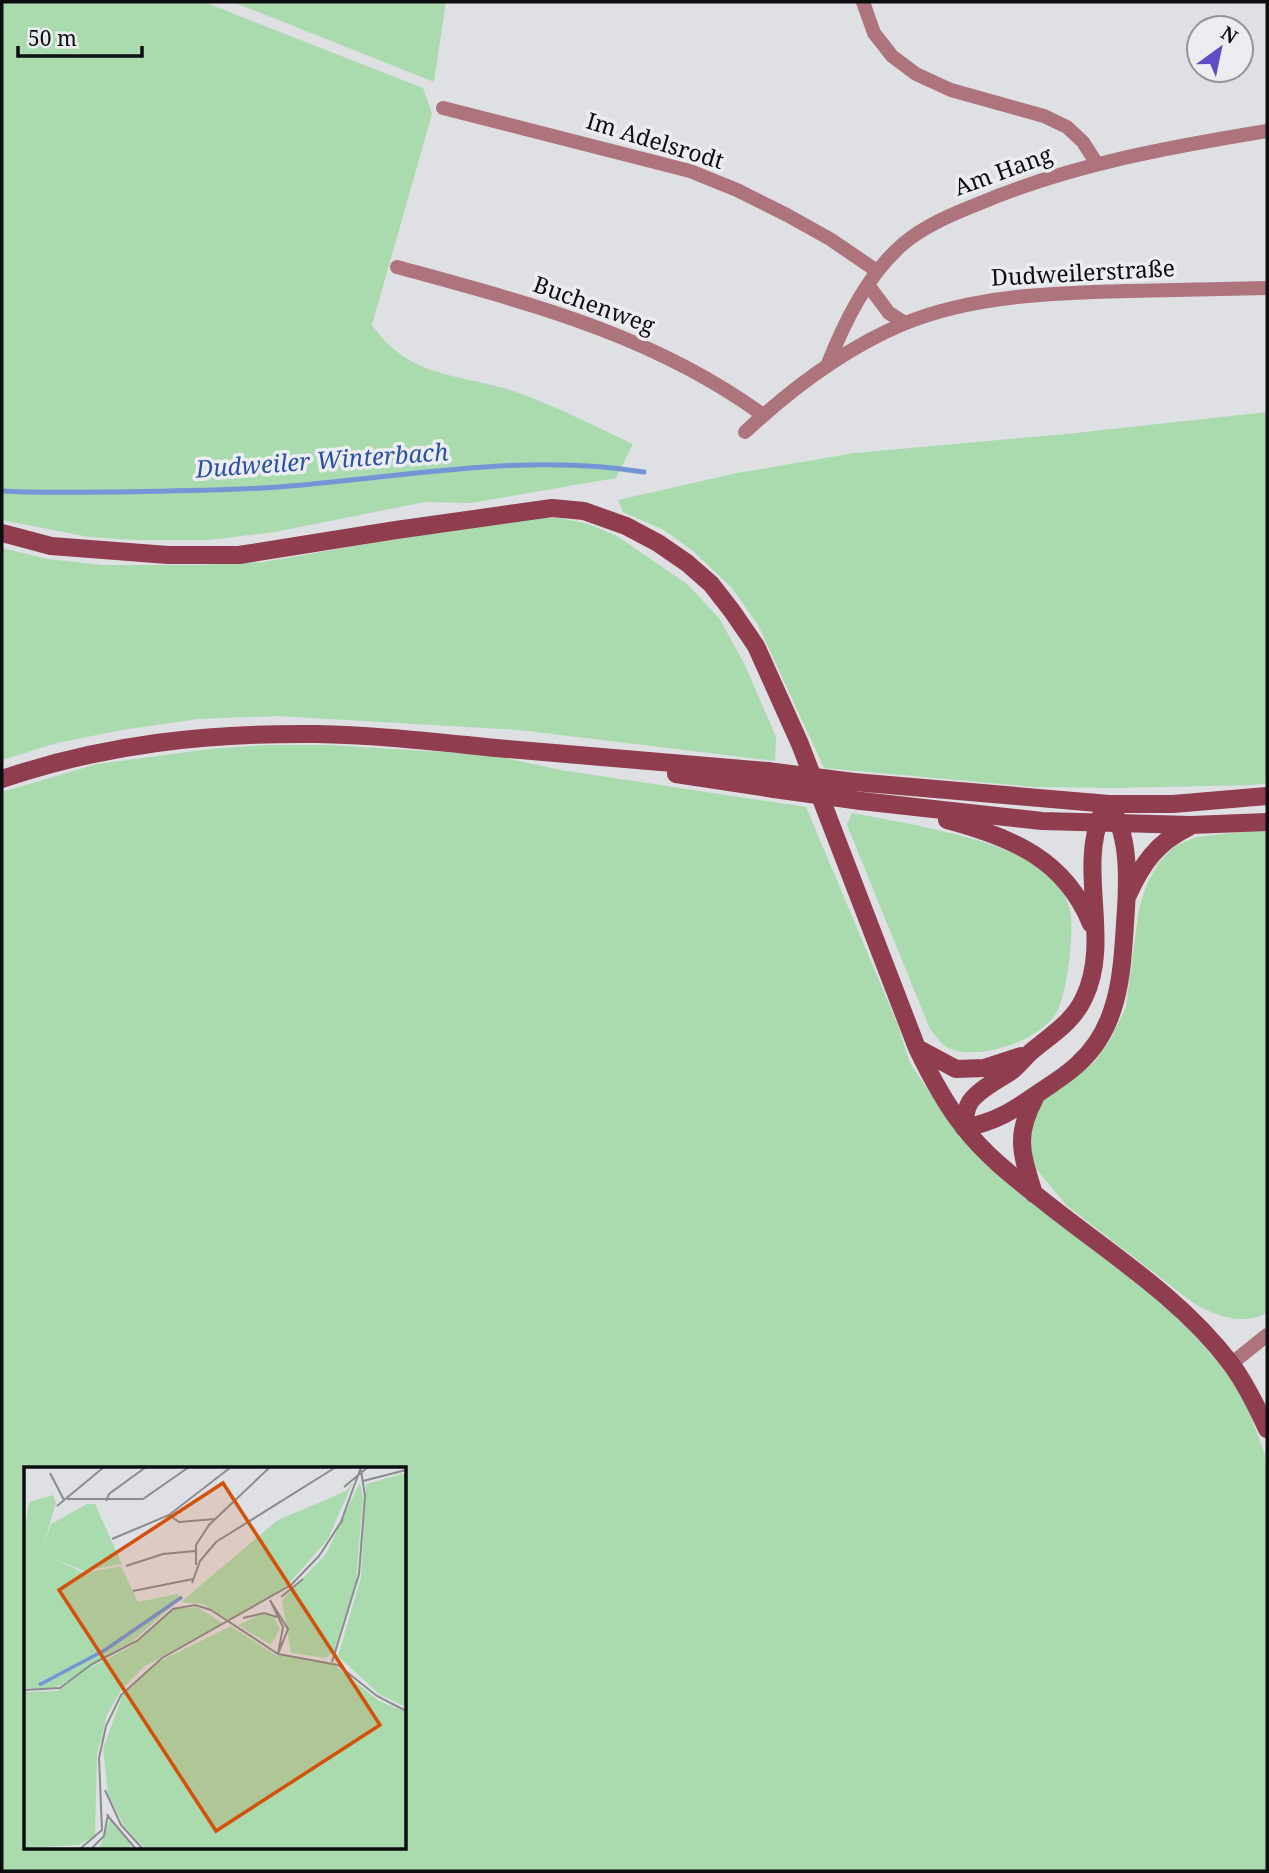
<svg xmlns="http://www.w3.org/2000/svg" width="1269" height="1873" viewBox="0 0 1269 1873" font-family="'Noto Serif',serif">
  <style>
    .green { fill: #aadbaf; fill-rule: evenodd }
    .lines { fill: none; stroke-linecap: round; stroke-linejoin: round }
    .stream { stroke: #7395d6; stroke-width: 5 }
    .minor { stroke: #ae747d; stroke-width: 14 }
    .secondary { stroke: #8f3d4f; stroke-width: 18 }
    .secondary-bridge { stroke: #8f3d4f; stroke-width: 18 }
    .labels { text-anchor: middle; stroke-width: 7; stroke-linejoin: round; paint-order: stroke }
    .street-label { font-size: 23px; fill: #0d0e0f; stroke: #ebedf1 }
    .water-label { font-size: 24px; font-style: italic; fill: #2d52a1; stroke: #ebedf1 }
    .inset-river { fill: none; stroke: #7395d6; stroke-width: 3.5 }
    .inset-road { fill: none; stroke: #8a8c8e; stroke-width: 2 }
    .view { fill: #d2520c; fill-opacity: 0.15; stroke: #d2520c; stroke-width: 3.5 }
    .inset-edge { fill: none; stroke: #0d0e0f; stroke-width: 3.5 }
  </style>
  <rect width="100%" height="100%" fill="#dee0e3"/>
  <path class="green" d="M2,2h202l219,86 9,26 -60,211c39,56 91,48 147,68 39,14 77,34 114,51l-17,34 -146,25 -45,-1 -150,30 -66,8h-74l-46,-3 -87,-17z
    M233,2h213l-12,80z
    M1267,412v371l-12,2 -140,3 -81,-1 -210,-19 -66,-143 -26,-37 -39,-37 -29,-21 -41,-18 -5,-12 119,-27 118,-20 221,-20z
    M521,517l39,1 28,6 29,12 70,48 32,34 26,47 31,72 -1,24 -256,-31 -241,-14 -80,3 -76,11 -65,13 -55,17v-212l46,11 55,6h93l67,-3z
    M267,745h61l163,10 70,15 245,37 91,216 13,40 37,55 73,73 147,117 30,30 32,38 16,25 22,59v411h-1265v-1079l95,-28 113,-15zM26,1469h378v378h-378z
    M852,813c49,9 156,27 193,58 10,8 20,23 24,35 7,19 -2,93 -14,109 -19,27 -76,46 -107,33 -7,-4 -13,-13 -18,-19l-83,-204z
    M1267,829v484c-26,13 -52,3 -75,-11l-126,-97 -32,-39 -4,-15 1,-22 7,-19 10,-15 20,-12 27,-22 15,-21 16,-33 13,-99 8,-24 12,-22 16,-16 21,-9z"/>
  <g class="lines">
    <path class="stream" d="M2,491c35,2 70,1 106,1 57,-1 114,-1 170,-5 122,-9 244,-35 366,-15"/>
    <path class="minor" d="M863,2l11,31 18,23 24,18 35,16 93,26 23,11 16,15 14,22
      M443,108l247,63 47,19 50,25 43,24 47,32
      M397,267c131,36 255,67 366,148
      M868,285l21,28 16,10
      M827,366c17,-43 40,-91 76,-122 21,-18 49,-30 75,-40 91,-39 191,-57 289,-73
      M745,432c46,-43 99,-83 158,-108 70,-29 150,-31 226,-33 46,-1 92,-2 138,-3
      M1231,1364l36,-29"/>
    <path class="secondary" d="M2,533l49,13 117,9h71l157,-25 156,-22 32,3 42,15 32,17 29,20 24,21 21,27 24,35 44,98 117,304c13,27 27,54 46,78 23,31 57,56 87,80 62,49 132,93 181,158 15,20 26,43 36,65
      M676,774l98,15
      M2,779c103,-35 205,-46 314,-45 64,1 128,9 191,15 87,7 173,15 260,22
      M854,782l255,22h64l94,-8
      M861,801l181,20 149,4 76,-3
      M947,820c64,17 118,39 144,104
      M1128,895c14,-31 29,-53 61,-68
      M917,1048l39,21 28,-1 37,-12
      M964,1128c32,-6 50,-18 76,-36 13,-9 28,-18 39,-29 44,-40 43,-100 47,-154 2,-34 3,-76 -17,-105
      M964,1128c1,-9 1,-18 6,-26 10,-14 29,-22 43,-32 7,-6 12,-13 19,-19 19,-16 41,-29 52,-53 28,-57 -7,-128 18,-185
      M1034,1194c-12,-40 -20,-57 1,-96"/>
    <path class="secondary-bridge" d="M767,771l87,11
      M774,789l87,12"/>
  </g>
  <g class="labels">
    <g class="street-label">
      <text transform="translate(655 141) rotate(17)" y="8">Im Adelsrodt</text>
      <text transform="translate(1003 171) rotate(-20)" y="8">Am Hang</text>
      <text transform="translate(1083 273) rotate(-3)" y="8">Dudweilerstraße</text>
      <text transform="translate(594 305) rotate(20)" y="8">Buchenweg</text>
    </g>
    <g class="water-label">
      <text transform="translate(322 461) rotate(-4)" y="8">Dudweiler Winterbach</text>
    </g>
  </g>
  <g transform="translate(24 1467)">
    <rect width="382" height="382" fill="#dee0e3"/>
    <path d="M381,6v234l-26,-13 -41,-38 23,-79 5,-93zM329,15l-25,57 -41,47 -57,34 -27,-16 -22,-2 97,-82 68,-29zM336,15l3,16 -7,83 -22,70 -8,7 -35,-5 -9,-53 44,-46zM29,28l3,8 -13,43 8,-22 36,-20h8l27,60 -38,7 -36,-15 36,17 37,-7 17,36 40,-8 1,6 -47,42 -71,43 -11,4 -26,-1v-154l5,-32zM173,140l26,16 -78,43 -23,23 -15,26 -10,40 -2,81 -16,9 -55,3v-156l34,-1 28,-21 46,-24 43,-37zM238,147l12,3 6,12 -9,16 -33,-20zM207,159l44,29 58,9 46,37 26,11v136h-260l-21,-22 -16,-32 -5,-45 19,-53 34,-33zM86,353l21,25 -2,3h-30z" fill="#aadbaf"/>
    <path class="inset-river" d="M15,218l66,-35 77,-53"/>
    <path class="inset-road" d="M26,6l14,27M339,14l43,-11M320,20l24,-20M43,32h76l46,-32M82,34l3,-7 37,-27M33,39l47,-39M145,48l10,7 36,-3M317,55l20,-55M88,72l57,-24 62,-48M172,98v-20l13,-20 61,-58M102,99l37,-12 32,-3M168,116l8,-22 16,-19 120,-75M109,124l60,-12M257,130l22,-18M246,133l18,29 -10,25M246,133l13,27 -5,27M219,151l21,-5 13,4M308,195l27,-88 6,-78 -4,-26M0,223l36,-2 32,-24 45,-23 36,-32 22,-4 16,5 67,44 60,11 39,31 29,15M81,323l16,35 21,23M83,348l28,33M57,381l21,-18 -3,-72 7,-32 15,-31 41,-37 129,-73 28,-29 24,-37M68,381l12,-12 4,-22"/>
    <path class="view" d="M199,16l157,242 -164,106 -157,-241z"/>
    <rect width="382" height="382" class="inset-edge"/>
  </g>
  <rect width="1269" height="1873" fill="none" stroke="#0d0e0f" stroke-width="7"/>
  <g transform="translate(1220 49) rotate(33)"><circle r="33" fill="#ebedf1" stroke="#929497" stroke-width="2"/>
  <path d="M0-5L12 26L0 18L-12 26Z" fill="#604cc4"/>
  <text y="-10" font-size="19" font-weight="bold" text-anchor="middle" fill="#0d0e0f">N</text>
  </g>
  <path d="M18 46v10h124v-10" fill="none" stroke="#0d0e0f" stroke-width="3.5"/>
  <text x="28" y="46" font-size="21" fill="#0d0e0f" stroke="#ebedf1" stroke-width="5" paint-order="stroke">50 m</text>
</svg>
